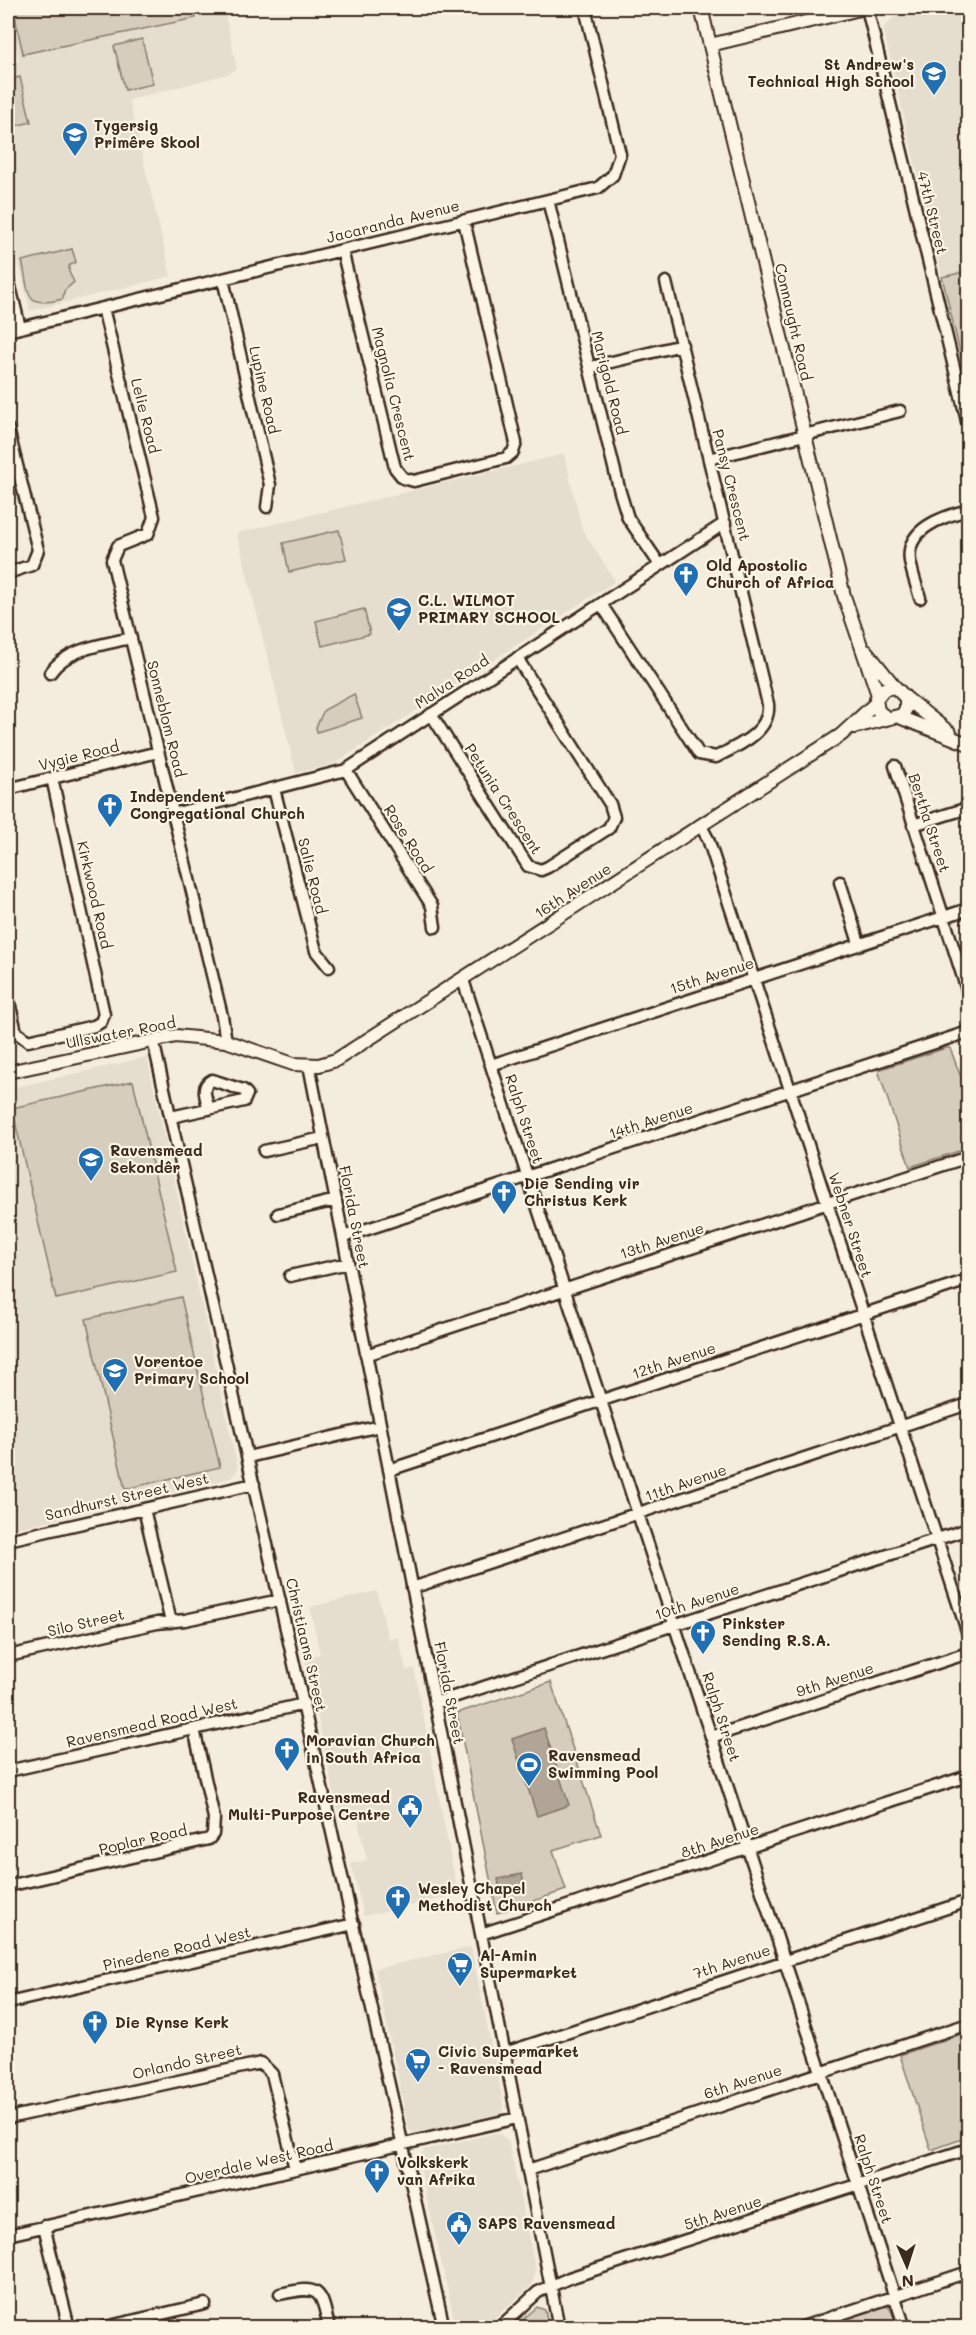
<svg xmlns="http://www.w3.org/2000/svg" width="976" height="2335" viewBox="0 0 976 2335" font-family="Mali,sans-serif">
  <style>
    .built { fill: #e5ddce }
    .green { fill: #d6cdbd; stroke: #887c6e; stroke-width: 1.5 }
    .water { fill: #b0a596; stroke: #817466; stroke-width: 1.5 }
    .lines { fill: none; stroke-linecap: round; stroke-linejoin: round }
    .minor-casing { stroke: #3b2a1e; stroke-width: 15 }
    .tertiary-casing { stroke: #3b2a1e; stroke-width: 16 }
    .minor { stroke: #fcf5e5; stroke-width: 10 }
    .tertiary { stroke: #fcf5e5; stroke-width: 12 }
    .labels { text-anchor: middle; stroke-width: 4.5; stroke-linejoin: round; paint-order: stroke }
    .poi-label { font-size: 15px; font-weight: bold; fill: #3b2a1e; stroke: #fcf5e5; text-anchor: start }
    .street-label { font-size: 15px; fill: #3b2a1e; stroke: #fcf5e5 }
  </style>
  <rect width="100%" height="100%" fill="#f4eddd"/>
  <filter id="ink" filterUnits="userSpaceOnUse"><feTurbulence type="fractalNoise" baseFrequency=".0167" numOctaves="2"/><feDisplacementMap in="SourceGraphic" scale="12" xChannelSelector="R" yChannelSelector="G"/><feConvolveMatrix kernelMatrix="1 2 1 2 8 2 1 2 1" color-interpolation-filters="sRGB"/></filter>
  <g filter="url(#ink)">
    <path class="built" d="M8,8h216l13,61 -6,4 -102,27 42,176 -141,35 -22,-94v-153l11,-3z
      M935,8h33v263l-26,6 -59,-249 10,-10z
      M564,454l18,75 33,52 -281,183 -38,9 -59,-240z
      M147,1057l91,412 -7,9 -223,52v-441z
      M377,1591l11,48 10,-2 8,33 8,-2 44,227 -94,21 -13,-52 16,-4 -10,-44 -17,4 -35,-162 15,-4 -10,-47z
      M471,1947l33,161 -2,5 -88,20 -5,-3 -34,-161z
      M497,2133l11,7 28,132 -5,14 -48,41h-27l-38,-168 6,-9z"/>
    <path class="green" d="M13,8h181l2,10 -173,36z
      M142,39l11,45 -28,6 -11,-44z
      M20,77l11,45 -23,6v-48z
      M72,249l4,13 -7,4v6l5,10 -10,9 -1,8c-40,10 -33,-5 -41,-38z
      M968,271v115l-26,-109z
      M339,530l7,29 -57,13 -6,-29z
      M364,609l6,25 -48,12 -6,-25z
      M354,694l8,24 -45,14 -1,-5 8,-17z
      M946,1048h4l18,48v52l-58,19 -32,-97z
      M133,1081l44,191 -121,27 -44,-191z
      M181,1297l39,170 -95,22 -39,-170z
      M551,1682l50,153 -48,15 13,40 -69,23 -40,-200z
      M968,2032v105l-37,13 -31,-95z
      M887,2306l4,4 6,17h-76z
      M537,2307l8,3 4,17h-35z"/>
    <path class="water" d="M544,1728l25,77 -32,11 -25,-77z
      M522,1874l3,16 -24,5 -3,-16z"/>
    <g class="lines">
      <defs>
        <path id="minor" d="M867,8l101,417
          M548,200l72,292 8,26 32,47
          M342,250l53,218 8,10 11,3 92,-23 7,-6 3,-9 -52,-222
          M8,278l12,50
          M223,279l47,206 -3,22
          M103,308l51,209 -6,17 -30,12 -6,14 110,456 4,25
          M8,331l590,-143 15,-13 7,-21 -35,-146
          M591,367l91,-22
          M8,429l30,121 -6,15 -24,8
          M709,459l191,-48
          M920,598c-3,-12 -8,-24 -10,-37 -5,-33 35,-45 58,-51
          M601,604l98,150 17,3c22,-11 55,-25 52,-53l-102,-422
          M50,673c17,-25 52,-28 81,-35
          M431,714l97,152 13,4 7,-3 61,-39 5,-11 -4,-13 -93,-146
          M895,766l73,227
          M346,770l86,136 3,21
          M8,789l150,-37
          M274,789l42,162 13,16
          M173,814l173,-44 379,-247
          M913,825l55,-17
          M701,826l7,13 260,795
          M840,882l19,61
          M463,980l442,1348
          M8,997l8,35 12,9 66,-15 7,-4 3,-8 -52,-236
          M153,1040l291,1288
          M309,1065l250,1263
          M491,1065l477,-156
          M171,1117l73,-16 3,-7 -4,-4 -31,-10c-12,6 -6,18 -3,29
          M264,1151l59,-13
          M278,1214l58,-14
          M343,1237l625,-205
          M290,1276l58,-13
          M366,1355l602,-198
          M248,1457l132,-31
          M389,1470l579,-190
          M144,1509l27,113
          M8,1540l246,-56
          M412,1588l556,-184
          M8,1656l149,-33 28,-3 95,-20
          M435,1703l533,-174
          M711,1737l257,-84
          M8,1771l296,-67
          M8,1886l201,-47 4,-5 1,-16 -20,-89
          M481,1934l487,-158
          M8,2003l346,-79
          M505,2053l463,-152
          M8,2118l253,-55 11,11 23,95
          M528,2170l440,-146
          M44,2226l25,102
          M8,2235l509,-117
          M280,2294c40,-9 41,-5 49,34
          M101,2328l104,-24
          M499,2328l39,-36 31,-14 399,-129
          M799,2328l169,-56"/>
        <path id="tertiary" d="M701,8l143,588 34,99
          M710,45l154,-37
          M866,651l29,36
          M906,698l44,35
          M899,717l69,27
          M855,727l47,-12 4,-6v-11l-11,-11 -11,2 -8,10 2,12 9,7
          M8,1072l168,-36 50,5 67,23 26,1 17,-5 505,-325 35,-32"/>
      </defs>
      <use href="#minor" class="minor-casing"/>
      <use href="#tertiary" class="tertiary-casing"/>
      <use href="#minor" class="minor"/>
      <use href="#tertiary" class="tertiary"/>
    </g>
  </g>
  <defs>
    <symbol id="school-pin" viewBox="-11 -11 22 30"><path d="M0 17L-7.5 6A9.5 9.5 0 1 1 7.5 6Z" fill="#1f6fb2" stroke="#fcf5e5"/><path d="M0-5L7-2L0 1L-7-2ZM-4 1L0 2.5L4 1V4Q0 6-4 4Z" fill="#fff"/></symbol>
    <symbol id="church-pin" viewBox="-11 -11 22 30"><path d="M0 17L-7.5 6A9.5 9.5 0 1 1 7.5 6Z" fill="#1f6fb2" stroke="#fcf5e5"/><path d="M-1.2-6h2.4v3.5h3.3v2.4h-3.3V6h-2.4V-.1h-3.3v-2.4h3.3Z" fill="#fff"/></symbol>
    <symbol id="stadium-pin" viewBox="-11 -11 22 30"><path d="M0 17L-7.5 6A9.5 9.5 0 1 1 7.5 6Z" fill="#1f6fb2" stroke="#fcf5e5"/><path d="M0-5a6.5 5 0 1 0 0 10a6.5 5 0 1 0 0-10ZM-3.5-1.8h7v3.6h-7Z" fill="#fff"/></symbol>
    <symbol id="civic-pin" viewBox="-11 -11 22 30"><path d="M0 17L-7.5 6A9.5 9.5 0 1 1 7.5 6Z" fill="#1f6fb2" stroke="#fcf5e5"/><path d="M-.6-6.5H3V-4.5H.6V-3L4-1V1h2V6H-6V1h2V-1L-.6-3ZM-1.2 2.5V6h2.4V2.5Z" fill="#fff"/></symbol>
    <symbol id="supermarket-pin" viewBox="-11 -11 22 30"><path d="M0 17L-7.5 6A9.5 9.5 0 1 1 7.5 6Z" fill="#1f6fb2" stroke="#fcf5e5"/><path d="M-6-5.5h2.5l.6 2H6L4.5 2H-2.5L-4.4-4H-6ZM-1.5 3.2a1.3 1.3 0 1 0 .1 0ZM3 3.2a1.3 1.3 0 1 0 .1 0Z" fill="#fff"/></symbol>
  </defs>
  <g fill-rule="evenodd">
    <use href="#school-pin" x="919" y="59" width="30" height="40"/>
    <use href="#school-pin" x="60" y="120" width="30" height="40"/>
    <use href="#church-pin" x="671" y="560" width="30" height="40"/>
    <use href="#school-pin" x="384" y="595" width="30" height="40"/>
    <use href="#church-pin" x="95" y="791" width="30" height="40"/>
    <use href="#school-pin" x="76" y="1145" width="30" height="40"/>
    <use href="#church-pin" x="489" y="1178" width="30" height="40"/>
    <use href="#school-pin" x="100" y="1356" width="30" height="40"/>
    <use href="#church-pin" x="688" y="1618" width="30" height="40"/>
    <use href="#church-pin" x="272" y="1735" width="30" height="40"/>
    <use href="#stadium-pin" x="514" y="1750" width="30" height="40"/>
    <use href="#civic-pin" x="395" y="1792" width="30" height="40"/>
    <use href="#church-pin" x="383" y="1883" width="30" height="40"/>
    <use href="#supermarket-pin" x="445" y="1950" width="30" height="40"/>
    <use href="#church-pin" x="80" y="2008" width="30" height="40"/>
    <use href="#supermarket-pin" x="403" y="2046" width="30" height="40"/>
    <use href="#church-pin" x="362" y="2157" width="30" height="40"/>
    <use href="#civic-pin" x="444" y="2209" width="30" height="40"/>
  </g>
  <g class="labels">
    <g class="poi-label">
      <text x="914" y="70" text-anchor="end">St Andrew's<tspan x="914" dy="17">Technical High School</tspan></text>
      <text x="94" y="131">Tygersig<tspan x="94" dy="17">Primêre Skool</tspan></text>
      <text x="706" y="571">Old Apostolic<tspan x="706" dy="17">Church of Africa</tspan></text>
      <text x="418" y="606">C.L. WILMOT<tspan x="418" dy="17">PRIMARY SCHOOL</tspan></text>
      <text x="130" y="802">Independent<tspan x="130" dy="17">Congregational Church</tspan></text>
      <text x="110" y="1156">Ravensmead<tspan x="110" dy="17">Sekondêr</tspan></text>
      <text x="524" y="1189">Die Sending vir<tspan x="524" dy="17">Christus Kerk</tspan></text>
      <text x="134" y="1367">Vorentoe<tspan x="134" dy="17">Primary School</tspan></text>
      <text x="722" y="1629">Pinkster<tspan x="722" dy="17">Sending R.S.A.</tspan></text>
      <text x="306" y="1746">Moravian Church<tspan x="306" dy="17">in South Africa</tspan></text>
      <text x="548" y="1761">Ravensmead<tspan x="548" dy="17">Swimming Pool</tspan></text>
      <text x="390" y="1803" text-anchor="end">Ravensmead<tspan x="390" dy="17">Multi-Purpose Centre</tspan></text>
      <text x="418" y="1894">Wesley Chapel<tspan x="418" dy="17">Methodist Church</tspan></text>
      <text x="480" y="1961">Al-Amin<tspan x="480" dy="17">Supermarket</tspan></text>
      <text x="115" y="2028">Die Rynse Kerk</text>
      <text x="438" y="2057">Civic Supermarket<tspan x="438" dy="17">- Ravensmead</tspan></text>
      <text x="397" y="2168">Volkskerk<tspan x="397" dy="17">van Afrika</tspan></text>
      <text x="478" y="2229">SAPS Ravensmead</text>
    </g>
    <g class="street-label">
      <text transform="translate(932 213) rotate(76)" y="5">47th Street</text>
      <text transform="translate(393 222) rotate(-14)" y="5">Jacaranda Avenue</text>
      <text transform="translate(793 322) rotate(77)" y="5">Connaught Road</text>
      <text transform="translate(609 383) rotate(76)" y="5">Marigold Road</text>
      <text transform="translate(264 390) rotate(77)" y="5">Lupine Road</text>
      <text transform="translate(393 394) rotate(76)" y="5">Magnolia Crescent</text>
      <text transform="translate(145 416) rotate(76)" y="5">Lelie Road</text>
      <text transform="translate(731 485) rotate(76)" y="5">Pansy Crescent</text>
      <text transform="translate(452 682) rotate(-33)" y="5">Malva Road</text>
      <text transform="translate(166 719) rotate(76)" y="5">Sonneblom Road</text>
      <text transform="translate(79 756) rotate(-14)" y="5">Vygie Road</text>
      <text transform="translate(503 799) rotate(57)" y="5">Petunia Crescent</text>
      <text transform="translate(929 823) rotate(72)" y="5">Bertha Street</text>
      <text transform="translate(408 839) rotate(58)" y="5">Rose Road</text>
      <text transform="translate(312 876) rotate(76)" y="5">Salie Road</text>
      <text transform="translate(573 891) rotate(-33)" y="5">16th Avenue</text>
      <text transform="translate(94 895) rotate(77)" y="5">Kirkwood Road</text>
      <text transform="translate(712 976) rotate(-18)" y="5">15th Avenue</text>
      <text transform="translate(121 1033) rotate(-11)" y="5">Ullswater Road</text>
      <text transform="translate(524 1119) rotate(72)" y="5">Ralph Street</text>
      <text transform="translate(651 1121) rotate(-18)" y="5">14th Avenue</text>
      <text transform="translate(354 1217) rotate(79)" y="5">Florida Street</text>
      <text transform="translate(850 1225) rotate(72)" y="5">Webner Street</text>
      <text transform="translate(662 1241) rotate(-18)" y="5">13th Avenue</text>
      <text transform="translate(674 1361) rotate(-18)" y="5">12th Avenue</text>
      <text transform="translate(686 1483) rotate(-19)" y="5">11th Avenue</text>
      <text transform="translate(127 1497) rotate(-13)" y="5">Sandhurst Street West</text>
      <text transform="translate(697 1602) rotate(-18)" y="5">10th Avenue</text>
      <text transform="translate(86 1623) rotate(-13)" y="5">Silo Street</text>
      <text transform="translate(306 1645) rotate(77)" y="5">Christiaans Street</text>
      <text transform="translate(835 1680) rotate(-18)" y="5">9th Avenue</text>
      <text transform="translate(449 1693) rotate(79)" y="5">Florida Street</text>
      <text transform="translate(721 1717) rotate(72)" y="5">Ralph Street</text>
      <text transform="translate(152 1723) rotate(-13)" y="5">Ravensmead Road West</text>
      <text transform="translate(143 1840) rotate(-13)" y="5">Poplar Road</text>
      <text transform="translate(720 1841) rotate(-18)" y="5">8th Avenue</text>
      <text transform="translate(177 1949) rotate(-13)" y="5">Pinedene Road West</text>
      <text transform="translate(732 1962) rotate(-18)" y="5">7th Avenue</text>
      <text transform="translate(187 2062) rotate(-13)" y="5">Orlando Street</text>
      <text transform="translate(743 2082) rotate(-18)" y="5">6th Avenue</text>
      <text transform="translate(259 2162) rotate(-13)" y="5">Overdale West Road</text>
      <text transform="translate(873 2179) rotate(72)" y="5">Ralph Street</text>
      <text transform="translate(723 2213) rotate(-18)" y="5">5th Avenue</text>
    </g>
  </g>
  <rect width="976" height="2335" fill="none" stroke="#fcf5e5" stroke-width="30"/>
  <rect x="15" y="15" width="946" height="2305" fill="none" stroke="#3b2a1e" stroke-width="2" filter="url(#ink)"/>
  <g transform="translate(907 2266) rotate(177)" stroke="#fcf5e5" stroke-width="4.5" paint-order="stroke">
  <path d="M0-4.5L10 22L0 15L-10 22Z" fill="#3b2a1e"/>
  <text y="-9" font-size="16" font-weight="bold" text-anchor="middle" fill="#3b2a1e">N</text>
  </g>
</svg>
